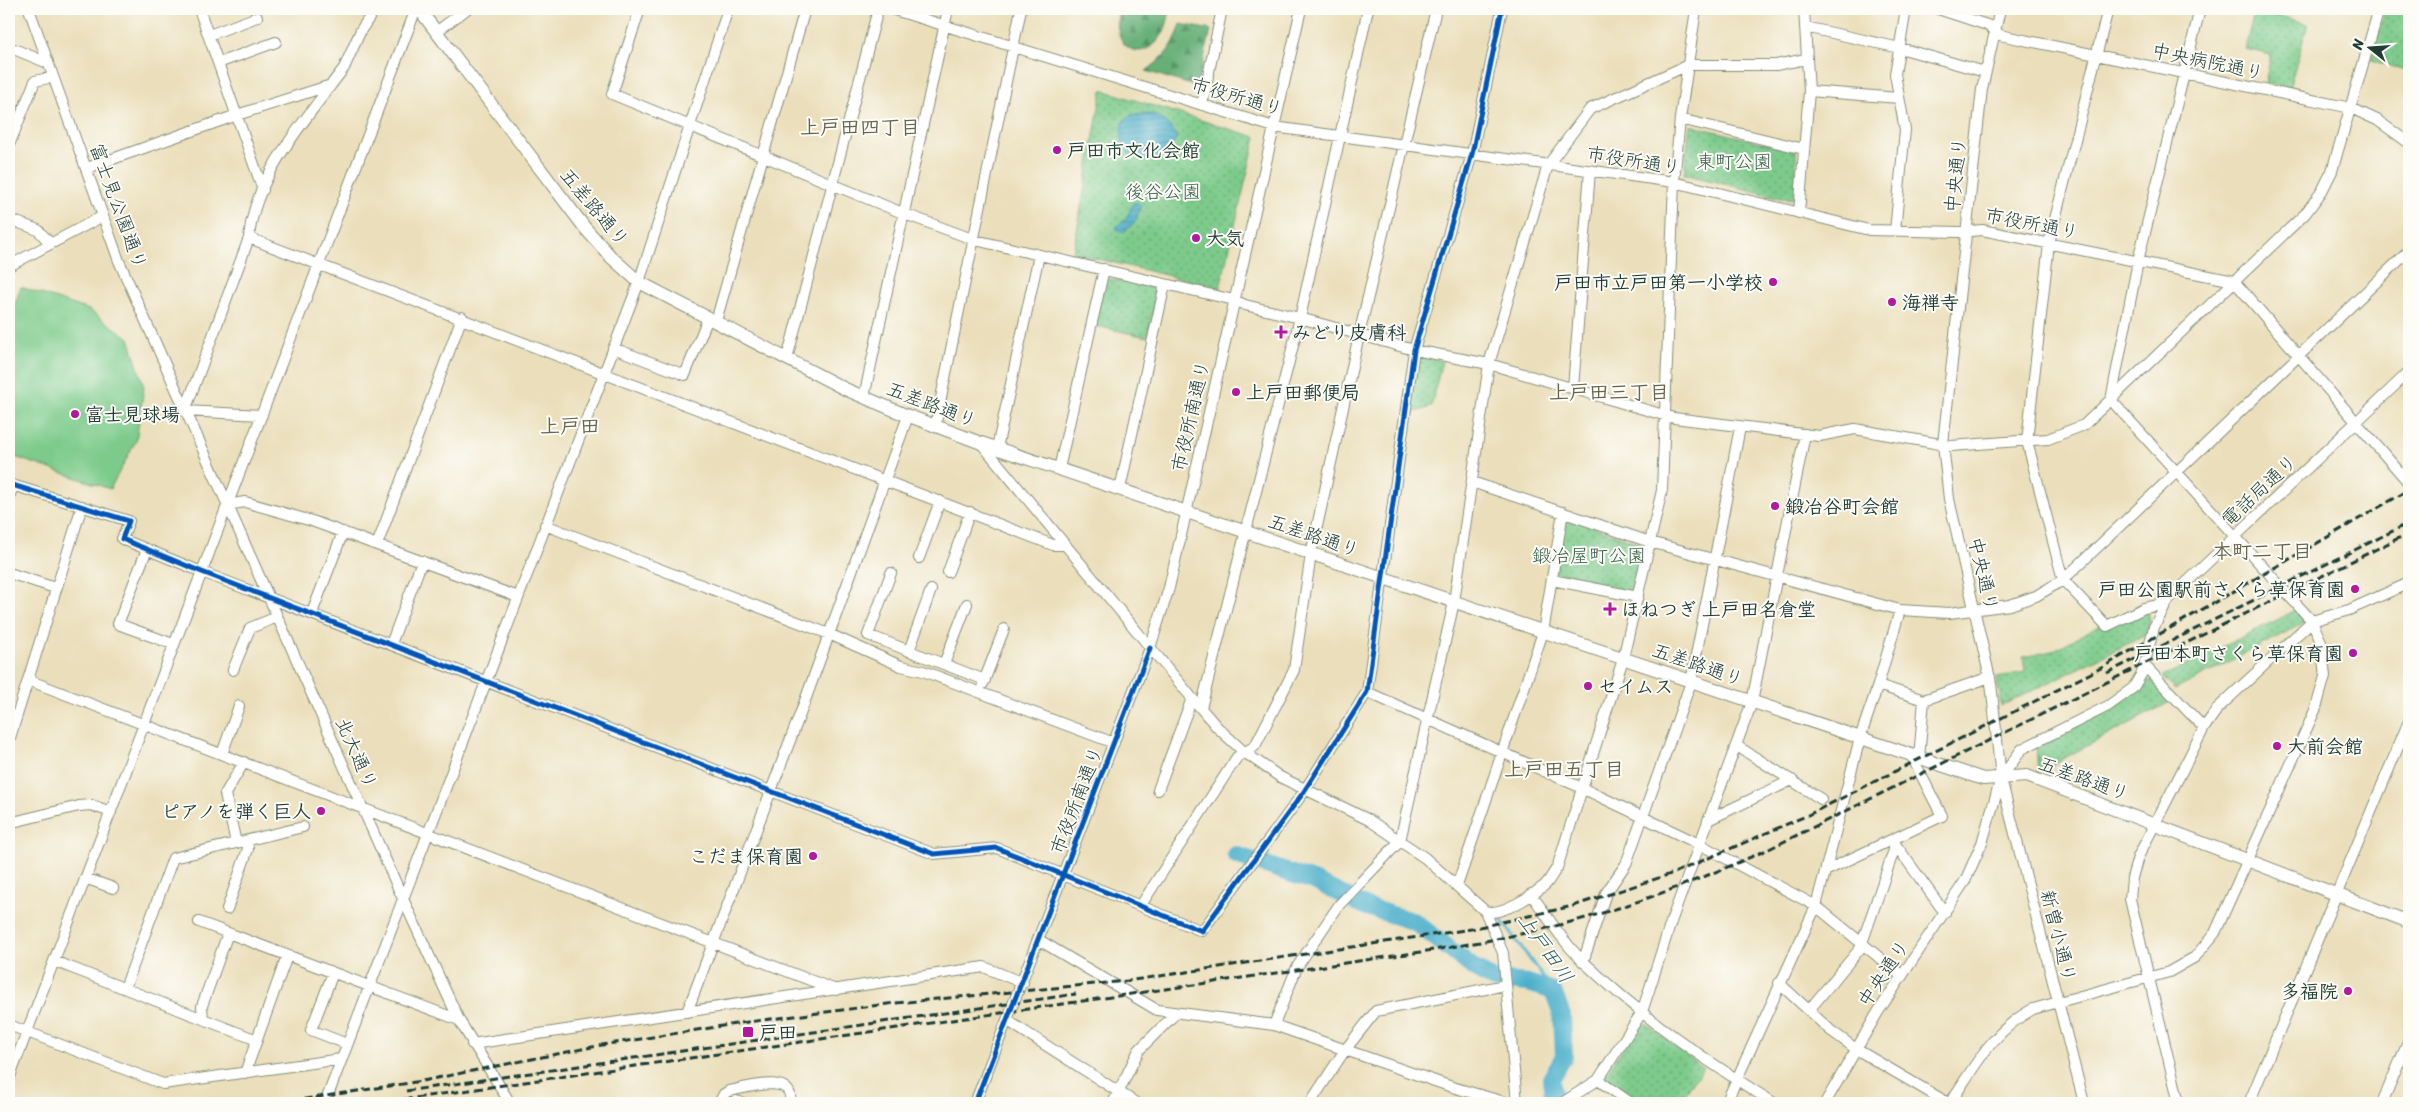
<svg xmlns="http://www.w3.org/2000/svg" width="2418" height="1112" viewBox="0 0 2418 1112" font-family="Sriracha,'Klee One',sans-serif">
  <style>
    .grass { fill: #7dcb8b; stroke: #4e8460 }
    .forest { fill: url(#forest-firs); stroke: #427656 }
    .park { fill: url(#park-dots); stroke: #4e8460 }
    .water { fill: url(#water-rules); stroke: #34767f }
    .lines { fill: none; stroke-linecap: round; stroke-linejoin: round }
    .stream { stroke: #4aaeca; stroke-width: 3 }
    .river { stroke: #4aaeca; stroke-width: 18 }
    .minor-casing { stroke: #858e78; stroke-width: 12 }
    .major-casing { stroke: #858e78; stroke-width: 14 }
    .minor { stroke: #fff; stroke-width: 10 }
    .major { stroke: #fff; stroke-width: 12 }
    .rail { stroke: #1f3d34; stroke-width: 3; stroke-dasharray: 8 4; stroke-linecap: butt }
    .cycleway-casing { stroke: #fdfcf7; stroke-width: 8 }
    .cycleway { stroke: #0057b8; stroke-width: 5 }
    .poi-dot { fill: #b5179e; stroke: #fdfcf7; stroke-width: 2 }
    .labels { text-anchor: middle; stroke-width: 4; stroke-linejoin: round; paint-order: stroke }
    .street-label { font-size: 19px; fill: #1f3d34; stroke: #fdfcf7 }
    .poi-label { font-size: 19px; font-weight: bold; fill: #1f3d34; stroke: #fdfcf7; text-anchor: start }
    .park-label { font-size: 19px; fill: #36604a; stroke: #fdfcf7 }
    .neighbourhood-label { font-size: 20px; font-weight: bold; fill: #666750; stroke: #fdfcf7 }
    .water-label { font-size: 20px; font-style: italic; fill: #2c5f61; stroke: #fdfcf7 }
  </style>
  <defs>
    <pattern id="forest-firs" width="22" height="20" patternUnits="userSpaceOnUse" patternTransform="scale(1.25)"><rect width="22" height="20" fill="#66af77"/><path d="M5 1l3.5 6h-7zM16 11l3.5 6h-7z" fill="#539062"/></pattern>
    <pattern id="park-dots" width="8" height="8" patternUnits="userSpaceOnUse" patternTransform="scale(1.25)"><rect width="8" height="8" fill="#7dcb8b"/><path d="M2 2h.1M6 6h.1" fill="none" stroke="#66a672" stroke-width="1.8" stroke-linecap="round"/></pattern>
    <pattern id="water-rules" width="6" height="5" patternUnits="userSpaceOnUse" patternTransform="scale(1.25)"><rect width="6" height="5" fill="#4aaeca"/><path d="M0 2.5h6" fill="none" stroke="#3d8fa5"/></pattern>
  </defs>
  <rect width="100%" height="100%" fill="#fdfcf7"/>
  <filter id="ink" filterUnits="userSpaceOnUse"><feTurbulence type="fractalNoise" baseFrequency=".02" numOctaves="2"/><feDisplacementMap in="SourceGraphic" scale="10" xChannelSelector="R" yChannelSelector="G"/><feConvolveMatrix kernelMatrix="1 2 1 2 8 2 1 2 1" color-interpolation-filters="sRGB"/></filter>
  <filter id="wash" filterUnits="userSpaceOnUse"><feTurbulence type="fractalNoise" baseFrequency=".0096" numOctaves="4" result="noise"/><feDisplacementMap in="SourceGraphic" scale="20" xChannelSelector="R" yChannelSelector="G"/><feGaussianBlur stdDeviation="1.12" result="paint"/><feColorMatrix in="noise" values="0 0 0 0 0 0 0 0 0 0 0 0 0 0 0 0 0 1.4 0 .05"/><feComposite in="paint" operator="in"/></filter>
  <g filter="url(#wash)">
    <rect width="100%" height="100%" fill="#ebdfbb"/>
    <path class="grass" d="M21,287l68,23 40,28 15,49 -8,54 -26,48 -101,-34v-134z"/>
    <path class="forest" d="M1123,9h47c-7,57 -59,54 -52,3l4,1z
      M1181,24l30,6 -14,57 -51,-16c18,-13 29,-26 35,-47z"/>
    <path class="park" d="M2255,9l53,15 -19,64 -24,-5 6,-28 -26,-6z
      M2385,9h24v63l-38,-12z
      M1102,90l154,47 -36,151 -147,-35z
      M1690,125l106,26v48l-15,-1 -97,-24z
      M1105,278l53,11 -11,48 -51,-11z
      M1418,354l24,7 -11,46 -21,7z
      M1565,516l78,29 -12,48 -76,-16z
      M2296,610l10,12 -131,68 -13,-13z
      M2148,611l2,10 -4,14 -145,71 -4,-29 28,-5 -2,-15 29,-6 48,-26z
      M2153,680l19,21 -134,71 -2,-25 90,-47 19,-19z
      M1641,1020l62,48 -25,35h-40l-34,-26z"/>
    <path class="water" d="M1149,114c12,2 22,12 28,22 -15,40 -68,27 -53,-16l8,-5z
      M1137,202l4,4 -6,16 -11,10h-5l-3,-5 10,-8 7,-15z"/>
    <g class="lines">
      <path class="stream" d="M1497,914l56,77"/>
      <path class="river" d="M1236,855l80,27 51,25 48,15 60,47 20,11 33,3 25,8 9,25 2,40 -13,23 3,24"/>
    </g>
  </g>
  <g filter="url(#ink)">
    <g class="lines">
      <defs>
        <path id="minor" d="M29,9l90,252 284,638 56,121 51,83
          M199,9l64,181
          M640,9l-28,85 293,120 70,26 259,60 11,5 55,13 114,32 75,14 185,54 145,18 36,-7 96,17 97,-7 36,-14 221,-211 17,-23 10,-20 47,-162
          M891,9l383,118 400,55 195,48 90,2 23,-2 252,51 175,202
          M1938,9l49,16 13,10 351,73 26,12 32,23
          M2108,9l-59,234 -22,198 36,139 44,46 37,-18 21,-4
          M1805,27l95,21 85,24
          M436,32l31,-23
          M209,35l48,-18
          M9,47l39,16
          M218,63l58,-21
          M1809,91l90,7
          M1202,105l20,-96
          M1680,119l124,30
          M9,145l26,-64 18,-4
          M87,168l150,-53 94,-30 13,-17 17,-38 14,-21
          M1799,213l10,-122 -5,-82
          M9,219l29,11 12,13
          M1895,231l10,-101 -10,-56 11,-65
          M249,238l804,307h12
          M9,266l94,-50
          M716,321l89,-312
          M613,348l72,27 23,-57
          M787,359l91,-350
          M1573,388l17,-217
          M864,397l84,-388
          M185,411l64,-173c5,-59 48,-107 82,-153
          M185,411l77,4
          M935,427l86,-418
          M981,443l211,255 25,29 27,25 36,25 89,43 31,21 25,17 60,53 18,42 14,150
          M997,448l42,-193
          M1059,469l45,-200
          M1472,482l178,60 250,68 49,3 61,-8 26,-9 27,-16 346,-329
          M9,484l120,37 -7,18 80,33 732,282 63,-6 205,83 101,-138 64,-101 47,-342 58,-196 30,-145
          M1120,489l45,-205
          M9,498l4,-13
          M227,505l18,-3 67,19 206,76
          M545,525l284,109 72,32 22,5 191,72
          M377,545l85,-228
          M147,549l-29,75 55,20
          M919,558l21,-57
          M948,572l22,-60
          M9,573l46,15
          M891,573l-23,62 117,45
          M1552,580l86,17
          M312,613l31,-81
          M391,644l31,-83
          M909,651l22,-61
          M944,664l23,-60
          M2145,666l59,62
          M233,670l17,-42 27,-11
          M28,680l808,310
          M983,684l21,-55
          M1878,685l46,15
          M1367,692l215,96 117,56 117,62 86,70
          M1201,708l99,-390 68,-309
          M9,741l73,-235
          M1737,746l84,53
          M222,754l17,-48
          M1919,758l5,-58 66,-23
          M2001,778l21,-29 86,-43 25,-18 9,-15 12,-46 15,-28 240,-227
          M2001,779l83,324
          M1158,790l34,-92
          M1708,820l84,-40
          M9,823l70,-17 12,-1 20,7
          M1893,841l52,72
          M236,843l-11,-49 19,-32
          M1825,871l117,-55 -31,-61
          M85,878l28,10
          M1457,886l86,-254 20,-120
          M1531,894c17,23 33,50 54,69 56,54 123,99 189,140
          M1141,905l96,-148 18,-11 39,-76 17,-116 48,-219 77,-326
          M227,909l21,-60 -1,-8
          M1485,911c15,6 48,-16 60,-26 5,-5 8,-12 12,-17l66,-209 39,-169 12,-308 6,-63 16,-110
          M199,922l260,98
          M228,933l-26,73 1,13 54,21
          M1039,940l118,70 117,15 178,62 56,16
          M1862,943l32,-93 -1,-9
          M54,961l149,58
          M1583,962l23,-69 20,-29 65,-182 49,-255
          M333,973l-22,57 36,14
          M1779,983l51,47 26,19 92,54
          M125,988l48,-130 130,-31
          M1809,1010l54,-65
          M687,1012l115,-303 106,-293
          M1008,1021l128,82
          M9,1025l154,59 178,-25
          M1274,1025l23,-58 42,-62 61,-64 54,-239 35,-238 59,-199 42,-56 98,-44h88l30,-6
          M472,1044l512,-77 39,16
          M245,1073l42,-117
          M9,1079l407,-1070
          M1598,1080l33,23
          M325,1103l314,-821 89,-273
          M719,1103l5,-9 5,-3c17,-3 66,-19 61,12
          M731,1103l5,-2 7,2
          M975,1103l175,-455 19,-60 132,-579
          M1113,1103l26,-53 37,-37
          M1310,1103l35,-53 31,-39 129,-26
          M1562,1103l36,-23 44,-68 30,-93 80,-217 53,-268
          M1726,1103l90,-197 44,-168 18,-53 22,-75
          M1825,1103l53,-91 87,-131 17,-38 19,-65 -10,-95 -42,-184 -6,-55 39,-355 18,-80
          M1950,1103c26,-38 41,-71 83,-94l136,-37 26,-15 20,-24 101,-225 9,-32 -4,-34 -9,-21 -201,-221 27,-139 62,-252
          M2179,1103l-49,-204 2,-21 6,-21 66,-129 14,-20 94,-87 37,-11 60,-27
          M2249,1103l160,-382
          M2382,1103l27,-63"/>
        <path id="major" d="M419,9l166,219 26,29 28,25 206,107 56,24 80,30 1002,336 44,-3 382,146"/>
      </defs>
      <use href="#minor" class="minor-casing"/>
      <use href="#major" class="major-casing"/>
      <use href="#minor" class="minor"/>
      <use href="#major" class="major"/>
      <path class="rail" d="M2107,673l302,-150
        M406,1091l670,-97
        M280,1103l142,-22 180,-36 146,-23 148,-19 231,-22 344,-52 102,-23 101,-33 134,-58 293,-147 308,-178
        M380,1103l1034,-150c52,-8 103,-17 153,-30 69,-18 137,-45 202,-74l640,-316"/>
      <defs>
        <path id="cycleway" d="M9,484l120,37 -7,18 80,33 732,282 63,-6 205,83 101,-138 64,-101 47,-342 58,-196 30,-145
          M975,1103l175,-455"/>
      </defs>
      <use href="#cycleway" class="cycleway-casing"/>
      <use href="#cycleway" class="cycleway"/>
    </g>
  </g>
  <g class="poi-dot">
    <circle cx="1057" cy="150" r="5"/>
    <circle cx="1196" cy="238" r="5"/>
    <circle cx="1773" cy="282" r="5"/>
    <circle cx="1892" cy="302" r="5"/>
    <path d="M1278.5 324.5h5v5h5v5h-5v5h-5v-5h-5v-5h5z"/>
    <circle cx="1236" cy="392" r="5"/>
    <circle cx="75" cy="414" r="5"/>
    <circle cx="1775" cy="506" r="5"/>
    <circle cx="2355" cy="589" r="5"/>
    <path d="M1607.5 601.5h5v5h5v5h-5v5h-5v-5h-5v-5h5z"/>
    <circle cx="2353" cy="653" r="5"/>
    <circle cx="1588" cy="686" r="5"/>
    <circle cx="2277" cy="746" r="5"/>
    <circle cx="321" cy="811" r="5"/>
    <circle cx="813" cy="856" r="5"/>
    <circle cx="2348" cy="991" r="5"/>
    <rect x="742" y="1026" width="12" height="12" rx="2.5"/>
  </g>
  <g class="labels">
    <g class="street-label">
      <text transform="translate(2208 61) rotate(12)" y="7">中央病院通り</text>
      <text transform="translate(1237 96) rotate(16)" y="7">市役所通り</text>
      <text transform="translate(1634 160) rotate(9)" y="7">市役所通り</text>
      <text transform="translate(1955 175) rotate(-84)" y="7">中央通り</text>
      <text transform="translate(119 206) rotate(70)" y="7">富士見公園通り</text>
      <text transform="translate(595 207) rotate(50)" y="7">五差路通り</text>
      <text transform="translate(2032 223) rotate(11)" y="7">市役所通り</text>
      <text transform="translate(932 404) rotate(21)" y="7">五差路通り</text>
      <text transform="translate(1190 416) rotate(-77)" y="7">市役所南通り</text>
      <text transform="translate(2259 490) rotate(-43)" y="7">電話局通り</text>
      <text transform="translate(1314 535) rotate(19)" y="7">五差路通り</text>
      <text transform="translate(1984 574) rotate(77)" y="7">中央通り</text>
      <text transform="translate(1698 664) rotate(19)" y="7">五差路通り</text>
      <text transform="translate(357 753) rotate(66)" y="7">北大通り</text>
      <text transform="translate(2084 778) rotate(20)" y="7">五差路通り</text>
      <text transform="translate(1076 800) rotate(-69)" y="7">市役所南通り</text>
      <text transform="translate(2059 936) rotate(76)" y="7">新曽小通り</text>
      <text transform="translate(1883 973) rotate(-56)" y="7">中央通り</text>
    </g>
    <g class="poi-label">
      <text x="1067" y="157">戸田市文化会館</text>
      <text x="1206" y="245">大気</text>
      <text x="1763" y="289" text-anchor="end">戸田市立戸田第一小学校</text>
      <text x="1902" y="309">海禅寺</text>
      <text x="1292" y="339">みどり皮膚科</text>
      <text x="1246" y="399">上戸田郵便局</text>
      <text x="85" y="421">富士見球場</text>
      <text x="1785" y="513">鍛冶谷町会館</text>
      <text x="2345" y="596" text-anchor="end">戸田公園駅前さくら草保育園</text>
      <text x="1621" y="616">ほねつぎ 上戸田名倉堂</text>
      <text x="2343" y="660" text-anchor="end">戸田本町さくら草保育園</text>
      <text x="1598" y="693">セイムス</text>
      <text x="2287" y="753">大前会館</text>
      <text x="311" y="818" text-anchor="end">ピアノを弾く巨人</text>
      <text x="803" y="863" text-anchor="end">こだま保育園</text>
      <text x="2338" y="998" text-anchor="end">多福院</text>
      <text x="759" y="1039">戸田</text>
    </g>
    <g class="park-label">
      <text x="1734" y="168">東町公園</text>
      <text x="1163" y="198">後谷公園</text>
      <text x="1589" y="562">鍛冶屋町公園</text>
    </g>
    <g class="neighbourhood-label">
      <text x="860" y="134">上戸田四丁目</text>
      <text x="1609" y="399">上戸田三丁目</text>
      <text x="570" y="433">上戸田</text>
      <text x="2262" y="558">本町二丁目</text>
      <text x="1564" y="776">上戸田五丁目</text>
    </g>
    <g class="water-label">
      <text transform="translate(1546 948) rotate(55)" y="7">上戸田川</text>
    </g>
  </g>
  <rect width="2418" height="1112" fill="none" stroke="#fdfcf7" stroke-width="30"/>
  <g transform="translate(2370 48) rotate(287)" stroke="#fdfcf7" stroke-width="4" paint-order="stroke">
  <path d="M0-4L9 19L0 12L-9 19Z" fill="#1f3d34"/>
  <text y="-8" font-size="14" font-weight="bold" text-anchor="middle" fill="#1f3d34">N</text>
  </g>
</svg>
